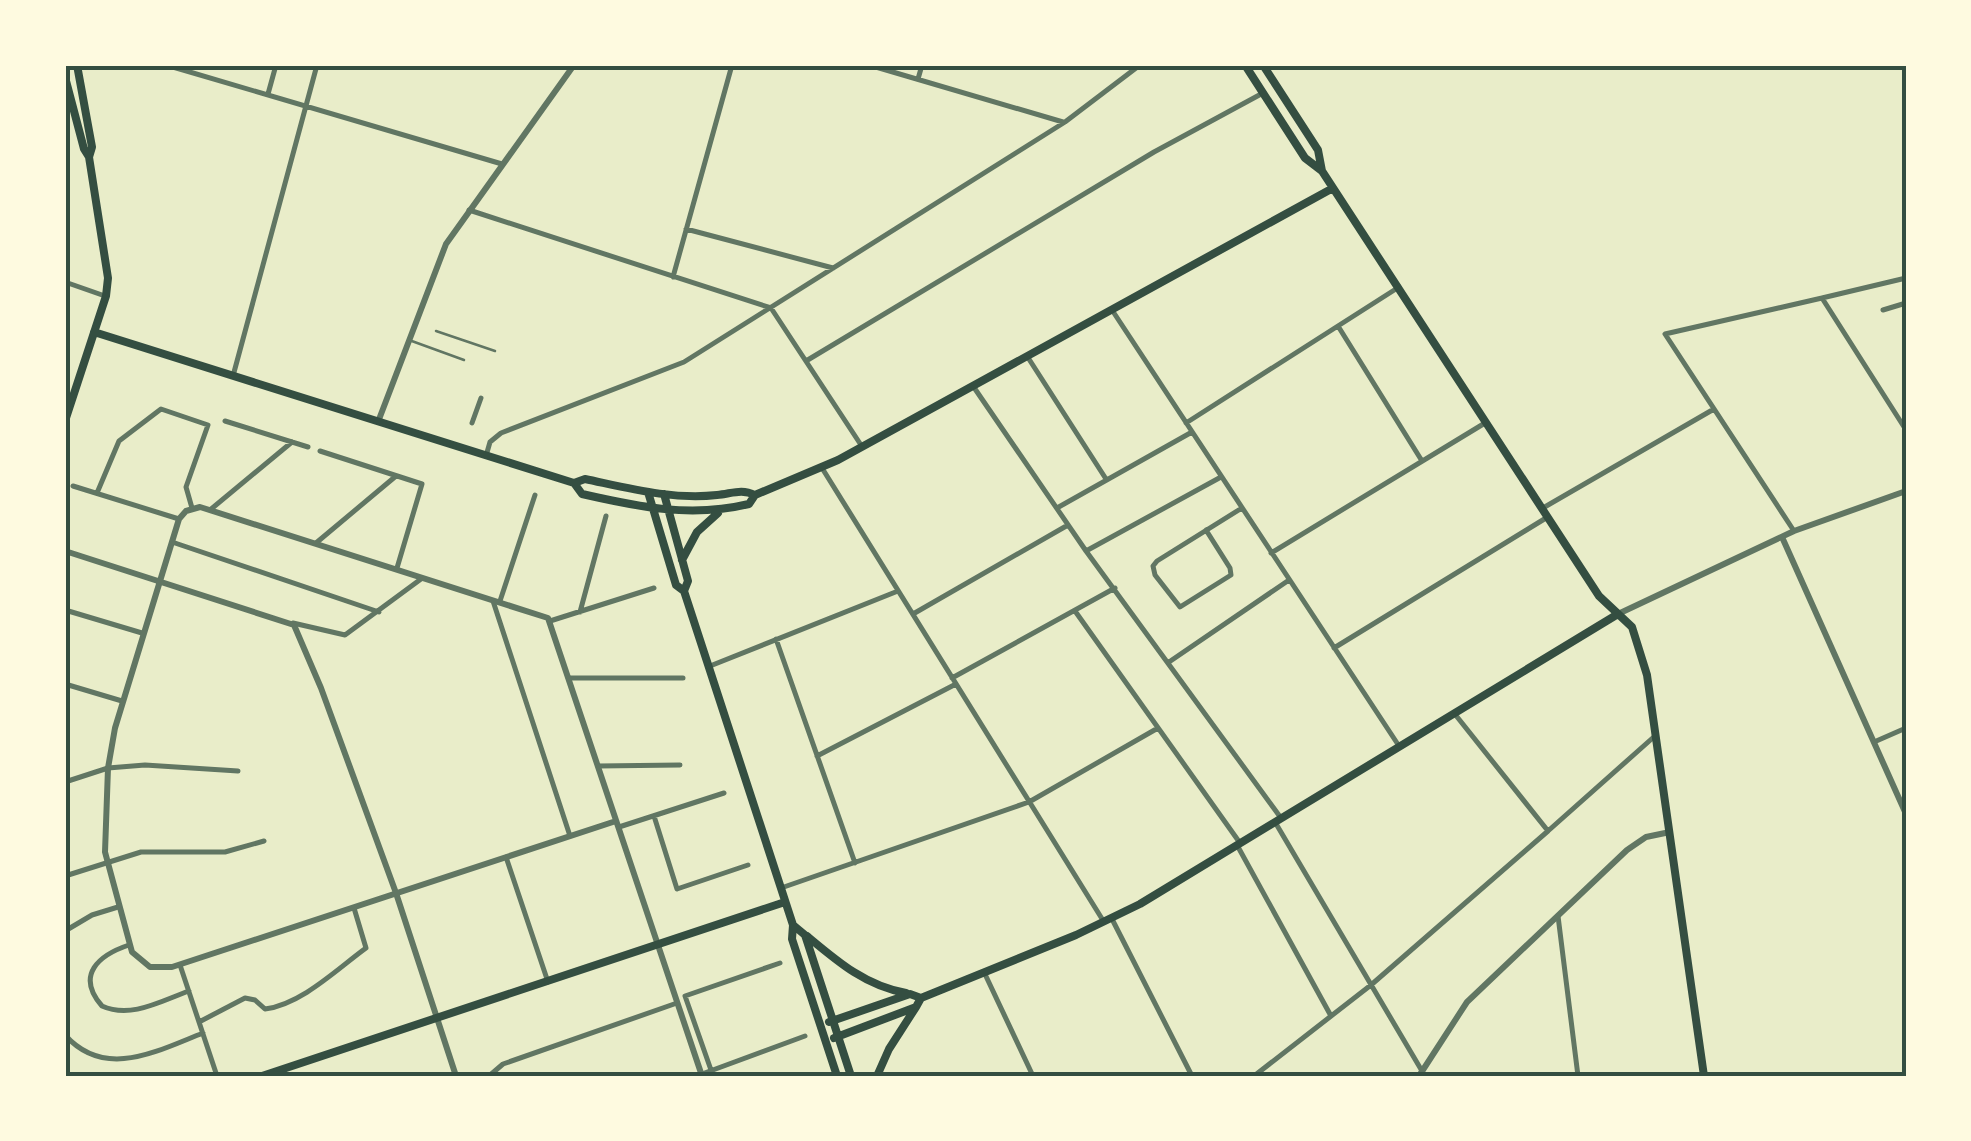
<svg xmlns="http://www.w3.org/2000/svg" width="1971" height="1141" viewBox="0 0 1971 1141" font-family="'Roboto Condensed',sans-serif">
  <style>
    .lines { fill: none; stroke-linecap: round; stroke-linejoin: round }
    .service { stroke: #617663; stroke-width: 2.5 }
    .minor { stroke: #617663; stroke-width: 5 }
    .tertiary { stroke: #617663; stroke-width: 6 }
    .secondary { stroke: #344e41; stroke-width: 8 }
    .neatline { fill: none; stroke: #344e41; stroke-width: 4 }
  </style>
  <rect width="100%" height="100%" fill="#e9edc9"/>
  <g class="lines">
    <path class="service" d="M436,331l59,20
      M409,340l55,20"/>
    <path class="minor" d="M166,65l336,99
      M869,65l194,57
      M918,79l4,-14
      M268,94l8,-29
      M469,210l302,98 90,137
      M686,229l147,39
      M673,277l59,-212
      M65,282l40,14
      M1822,298l84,-20
      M1112,310l287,436
      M1883,310l23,-7
      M1338,326l84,135
      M1027,356l79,123
      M806,361l348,-209 109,-59
      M233,376l84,-311
      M973,386l113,165 195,267
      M225,421l83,26
      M472,423l9,-25
      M1186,423l213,-136
      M320,451l102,33 -25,84
      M486,456l4,-14 11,-9 183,-71 381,-240 75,-57
      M822,468l282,454
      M73,486l106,33
      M97,493l22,-52 42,-32 47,16 -22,62 6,21
      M1057,508l135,-76
      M1543,508l171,-99
      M210,510l82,-68
      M1206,530l24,38 1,7 -51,32 -25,-32 -2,-9 4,-5 85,-53
      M1794,531l-129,-197 157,-36 84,132
      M172,542l207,70
      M316,543l80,-67
      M1086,551l135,-74
      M1271,553l214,-130
      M493,601l77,235
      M500,601l35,-106
      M65,610l77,23
      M1075,611l165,232
      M580,612l26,-96
      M913,614l155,-89
      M550,621l104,-33
      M293,623l52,12 76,-56
      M776,639l79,224
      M1334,648l212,-130
      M1169,662l120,-82
      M710,666l188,-75
      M569,678h114
      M952,678l163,-90
      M65,684l57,17
      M1454,713l94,118 108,-96
      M1874,742l32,-14
      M817,756l139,-72
      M598,766l82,-1
      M65,782l43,-14 37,-3 93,6
      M654,816l23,73 71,-24
      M1275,822l147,249
      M619,827l105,-34
      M1237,845l94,171
      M506,857l42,125
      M65,876l76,-24h84l39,-11
      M781,888l248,-86 129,-74
      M1558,916l20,160
      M1112,919l80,157
      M65,931l27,-16 26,-8
      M129,945c-30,10 -54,30 -27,61 29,13 59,-5 87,-15
      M180,965l37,111
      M984,972l49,104
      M199,1022l46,-24 10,2 10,9c37,-5 72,-40 101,-61l-12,-40
      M65,1035c40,45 92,16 138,-2
      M711,1070l-26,-74 95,-33
      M702,1074l103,-38
      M489,1076l14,-12 174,-61
      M1254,1076l117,-91 177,-154"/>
    <path class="tertiary" d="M378,422l68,-178 128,-179
      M1782,537l124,277
      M65,551l229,74 27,63 75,205 60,183
      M1618,614l176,-83 112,-40
      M616,821l-444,146h-22l-18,-15 -27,-100 3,-84 7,-40 64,-209 7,-8 14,-4 348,111 154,458
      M1419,1076l48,-74 160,-152 19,-13 24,-5"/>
    <path class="secondary" d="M77,65l15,82 -3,10
      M1245,65l60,93 17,13 -4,-21 -55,-85
      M65,77l19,72 5,8 19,121 -2,18 -41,125
      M1322,171l277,425 33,31 15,48 57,401
      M94,332l480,151
      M585,479c43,9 87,21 132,16 14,-1 24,-7 38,0l-6,9c-58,14 -110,3 -167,-10l-8,-11z
      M648,492l28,93 8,6 4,-10 -24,-87
      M755,495l83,-35 495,-272
      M682,560l15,-28 21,-19
      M684,591l109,334
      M807,936c31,26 59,50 99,57
      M921,998l155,-63 64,-31 478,-290
      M829,1022l81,-28 11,4 -5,9 -82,31
      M262,1076l523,-174
      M837,1076l-45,-137 1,-14 12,10 46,141
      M877,1076l12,-27 27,-42"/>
  </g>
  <rect width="1971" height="1141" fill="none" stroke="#fefae0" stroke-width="135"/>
  <rect x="68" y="68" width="1836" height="1006" class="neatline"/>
</svg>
